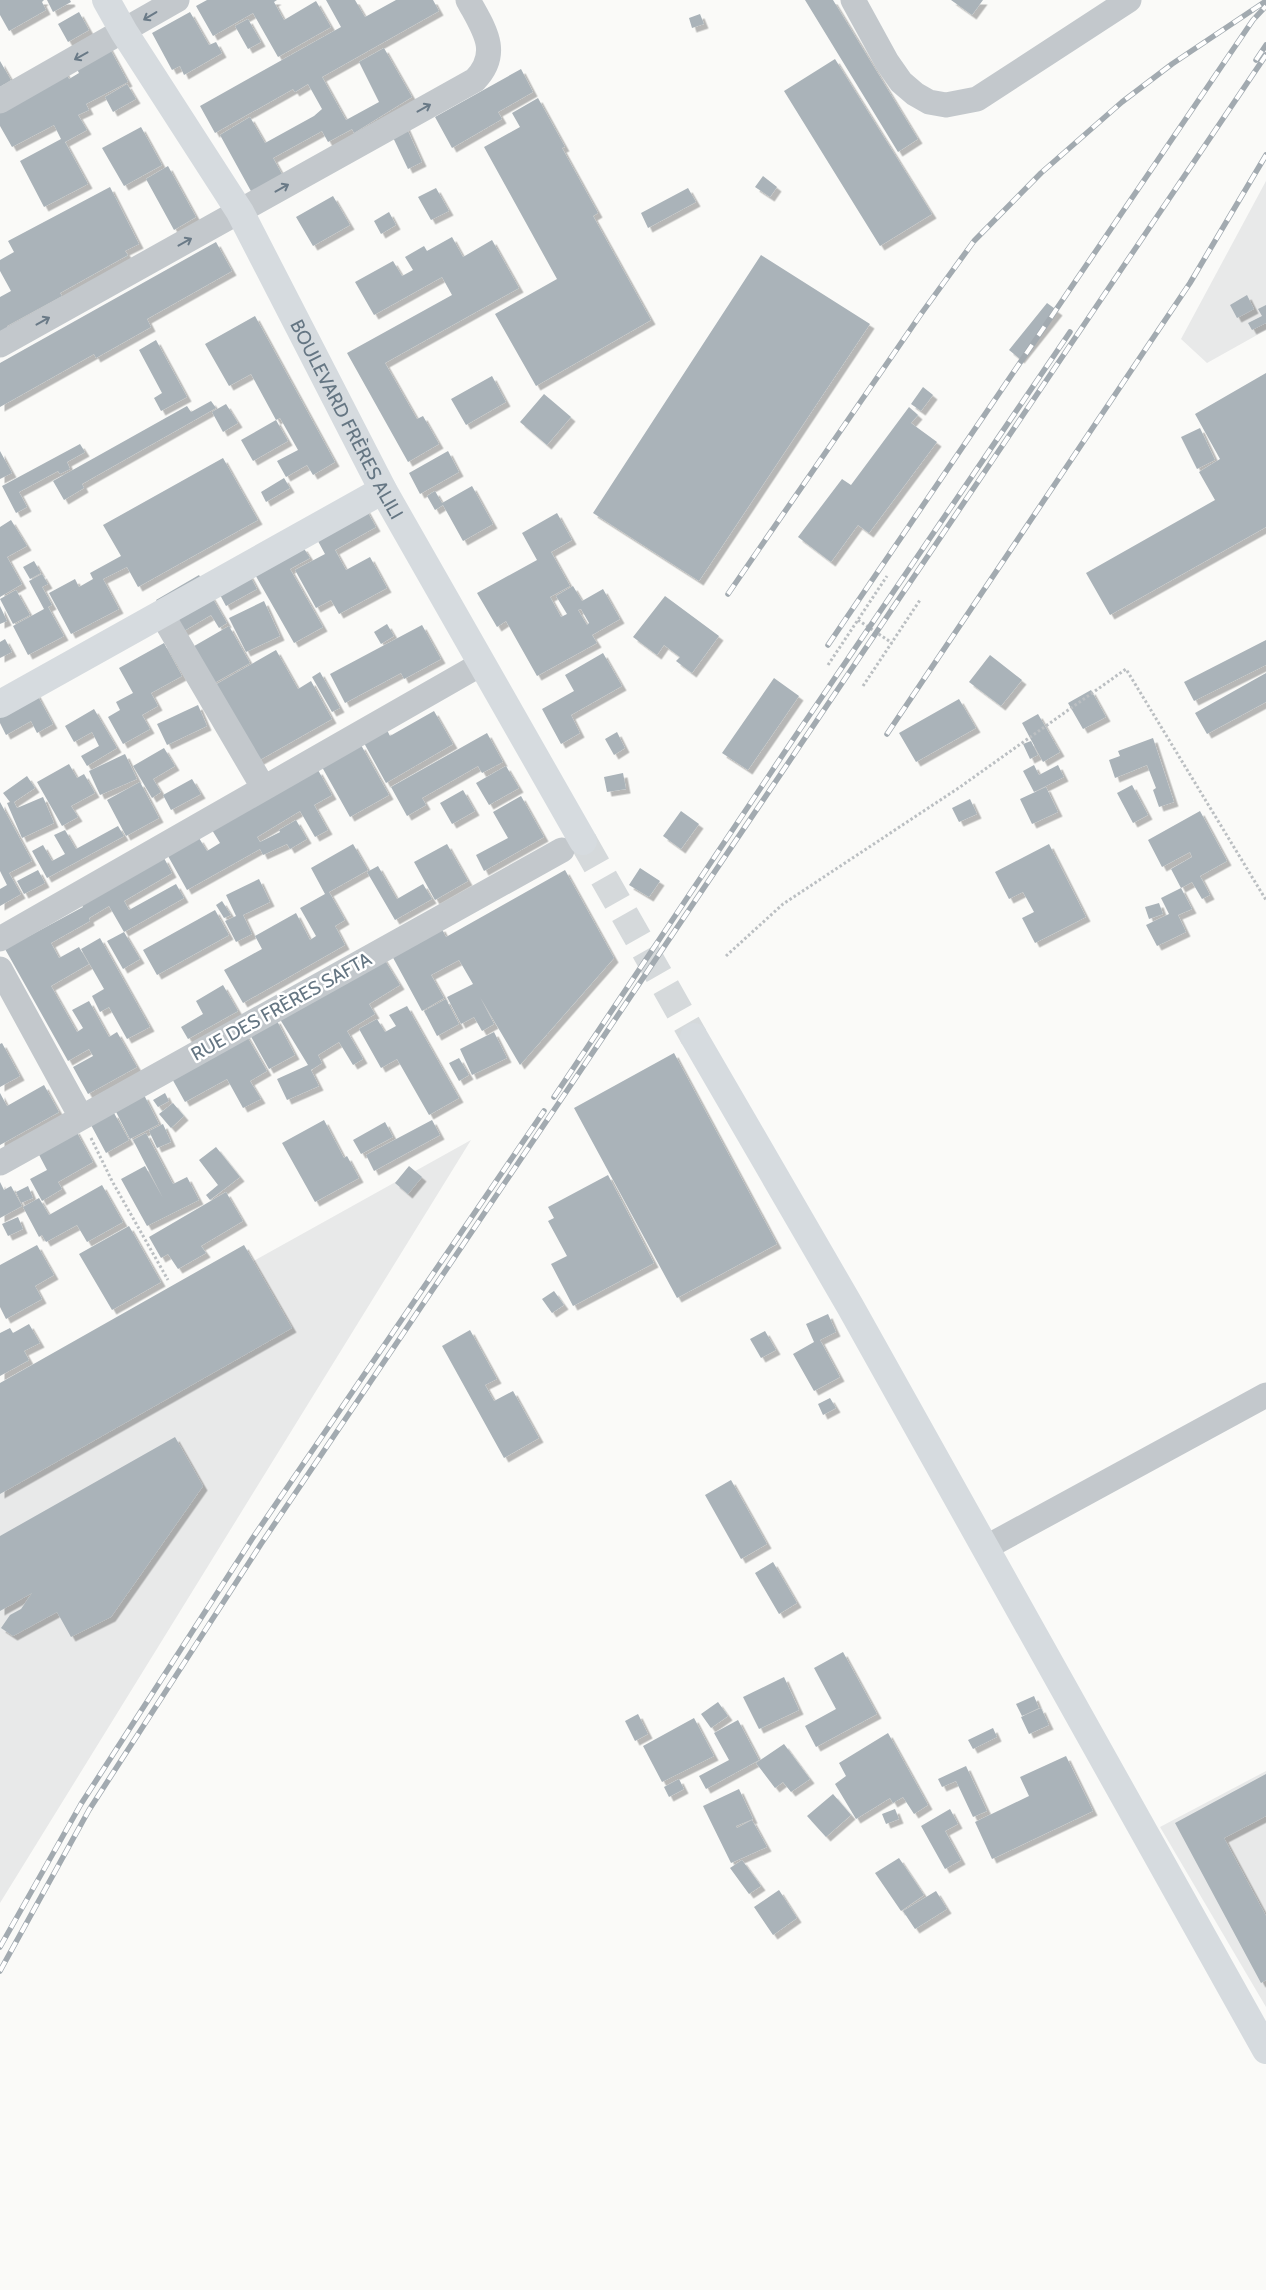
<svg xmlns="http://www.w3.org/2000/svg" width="1266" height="2290" viewBox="0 0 1266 2290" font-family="Cabin,sans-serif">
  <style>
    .built { fill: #e8e9e9 }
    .building { fill: #aab3b9; fill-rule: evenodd; filter: url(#shadow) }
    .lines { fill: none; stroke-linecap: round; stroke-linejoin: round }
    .major-tunnel { stroke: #d5d9db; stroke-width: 28; stroke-dasharray: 28 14; stroke-linecap: butt }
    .path { stroke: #bbbfc2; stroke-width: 3; stroke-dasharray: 2.5 2.5; stroke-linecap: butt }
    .minor { stroke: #c3c8cc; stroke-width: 25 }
    .major { stroke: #d6dbdf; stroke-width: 28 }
    .rail-casing { stroke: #a2aab0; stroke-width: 5.5 }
    .rail { stroke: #fff; stroke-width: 4; stroke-dasharray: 11; stroke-linecap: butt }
    .oneway { stroke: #6a7a87 }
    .labels { text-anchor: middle; stroke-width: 5; stroke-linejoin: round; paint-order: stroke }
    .street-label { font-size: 19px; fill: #657683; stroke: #fff }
  </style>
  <defs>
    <filter id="shadow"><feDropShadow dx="4.5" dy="4.5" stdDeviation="0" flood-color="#0004"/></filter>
  </defs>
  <rect width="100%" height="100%" fill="#fafaf8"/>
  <path class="built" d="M1266,181v149l-59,33 -26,-24z
    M471,1140l-471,763v-501z
    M1266,1771v236l-106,-180z"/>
  <path class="building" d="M0,0h44l-2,2 4,8 -37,21 -9,-16z
    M47,0h23l1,2 -18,10z
    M207,0h70l-3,2 10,18 32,-19 15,26 -53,30 -25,-44 -40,23 -17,-30z
    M326,0h29l10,17 31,-17h37l6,11 -117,66 24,43 33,-18 -20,-40 25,-14 28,49 -58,36 -2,-4 -24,13 -6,-11 -49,27 10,18 -31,17 -32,-58 30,-18 15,26 49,-27 8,-7 -14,-25 -13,8 -2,-3 -78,44 -15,-27 141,-79z
    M805,0h28l85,139 -20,13z
    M951,0h32l-11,15z
    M79,12l10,18 -21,12 -10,-18z
    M190,12l19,33 7,-3 6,11 -38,22 -4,-9 -8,4 -20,-37z
    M700,14l4,10 -12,4 -3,-10z
    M248,19l13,23 -13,7 -13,-23z
    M104,38l24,44 -42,22 3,6 -11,5 9,15 -22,12 23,42 -44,23 -24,-46 41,-22 -7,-14 -42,22 -12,-21v-27l62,-33 7,13 10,-6 -9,-17z
    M835,59l97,155 -52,32 -96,-155z
    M0,61l11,19 -11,7z
    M521,69l12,23 -35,20 4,7 -50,29 -17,-31z
    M127,84l9,15 -23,13 -8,-15z
    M538,98l27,49 -3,1 36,65 -5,3 58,104 -115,66 -41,-72 62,-35 -73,-132 36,-20 -8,-14z
    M403,120l19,42 -14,7 -20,-42z
    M141,127l21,38 -38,21 -22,-38z
    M168,166l28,51 -22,13 -28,-51z
    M763,176l14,11 -7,10 -15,-10z
    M110,187l29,57 -14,7 3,4 -68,38 2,3 -55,30 1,2 -8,5v-36l11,-6 -11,-20v-11l14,-8 -6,-11z
    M436,188l13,23 -18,9 -13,-23z
    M688,188l8,14 -48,26 -7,-15z
    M333,196l17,29 -37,21 -17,-29z
    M389,212l7,13 -15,9 -7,-13z
    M452,237l11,20 29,-17 27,48 -134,75 32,56 6,-3 16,28 -31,18 -61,-109 105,-58 -10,-18 -68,38 -19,-33 38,-21 9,15 11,-6 -8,-13 19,-11 3,5z
    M216,242l16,29 -85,48 4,8 -55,31 -2,-4 -94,53v-44z
    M761,255l109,69 -171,257 -106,-68z
    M1247,295l7,14 -17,9 -7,-13z
    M1047,303l11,8 -38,48 -11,-9z
    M1266,305v18l-14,7 -4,-7 14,-7 -4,-7z
    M255,316l80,146 -22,13 -6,-10 -21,12 -9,-16 21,-11 -18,-32 -4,2 -25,-46 -22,12 -24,-42z
    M156,340l31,57 -26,14 -7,-13 8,-5 -23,-43z
    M1266,373v154l-156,88 -24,-42 129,-73 -16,-28 21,-13 -25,-45z
    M492,376l14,26 -40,23 -15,-26z
    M923,387l10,8 -12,16 -10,-7z
    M544,394l27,23 -24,28 -27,-23z
    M211,401l5,7 -134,76 2,4 -20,12 -11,-19 134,-75 4,6z
    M226,404l12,19 -15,9 -11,-20z
    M909,407l9,8 -7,8 26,19 -68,91 -11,-8 -27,37 -33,-25 44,-58 9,6z
    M276,420l12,21 -35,20 -12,-21z
    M1200,428l15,32 -18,9 -16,-32z
    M80,444l5,8 -18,10 3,7 -10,5 -2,-3 -39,21 8,15 -11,6 -14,-27z
    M0,451l12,22 -12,6z
    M448,451l11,21 -39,22 -11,-21z
    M223,458l35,62 -120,67 -11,-20 -24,12 16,30 -48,25 -22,-41 26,-14 4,8 14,-8 -3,-6 31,-17 -18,-31z
    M284,478l6,10 -24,14 -5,-10z
    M472,486l21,38 -30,17 -20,-36 -8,5 -8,-14 8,-5 7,12z
    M357,493l19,34 -41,23 11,20 24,-13 17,31 -48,26 -8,-14 -15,8 -21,-38 30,-16 -18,-33z
    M557,513l15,27 -21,12 19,34 -20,11 11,20 6,-3 -11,-18 17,-10 9,15 21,-12 17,30 -28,16 5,8 -60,33 -31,-55 -9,6 -20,-34 60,-33 -15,-27zM581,609l8,14 -2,2 -9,-15z
    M11,520l16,26 -20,11 15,27 -22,13v-70z
    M303,547l7,11 -20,11 33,58 -29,16 -49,-86z
    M34,561l7,12 -11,6 -7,-12z
    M242,561l15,28 -31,17 -15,-28z
    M42,574l6,10 -6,3 10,18 -4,2 16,29 -36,19 -15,-29 31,-17 -15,-28z
    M199,575l28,48 -8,5 -8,-13 -34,20 -21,-35z
    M16,590l14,25 -17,9 -13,-25z
    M665,596l54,40 -27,37 -16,-12 4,-4 -16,-12 -7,10 -24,-18z
    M264,601l16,35 -34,16 -17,-34z
    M0,606l7,15 -7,3z
    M387,624l7,12 -13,8 -7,-12z
    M422,625l19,34 -37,20 -3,-6 -56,30 -15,-29z
    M229,626l21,37 -41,23 -20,-37z
    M5,639l7,13 -12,6v-16z
    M1266,640v25l-72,36 -10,-19z
    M164,643l18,33 -31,17 7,13 -16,9 8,14 -27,15 -15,-27 12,-7 -4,-8 17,-9 -14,-25z
    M276,650l22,39 13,-8 21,38 -74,42 -43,-76z
    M603,653l19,33 -51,29 9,18 -19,11 -19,-35 32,-18 -9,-16z
    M990,655l32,25 -21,26 -32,-24z
    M320,672l20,36 -8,4 -20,-35z
    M1266,673v29l-59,32 -12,-21z
    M28,678l25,46 -16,9 -6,-12 -25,14 -6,-12v-30z
    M774,678l25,18 -51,74 -26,-17z
    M1091,690l15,27 -23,12 -15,-26z
    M959,699l17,29 -60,34 -17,-29z
    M198,705l9,21 -40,19 -10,-21z
    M94,709l23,39 -30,18 -6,-10 18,-10 -7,-14 -18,10 -9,-16z
    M434,711l19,33 -67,39 -22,-40 23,-13 3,6z
    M1038,714l22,38 -17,10 -21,-39z
    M617,732l8,16 -11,7 -9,-16z
    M487,733l16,29 -21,11 -4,-7 -56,32 4,7 -19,11 -16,-29z
    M1153,738l21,64 -15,5 -6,-17 3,-2 -9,-23 -32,13 -6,-18 11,-4 -2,-5z
    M1031,741l7,14 -8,4 -7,-15z
    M361,745l28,50 -39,22 -28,-50z
    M164,748l11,18 -22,13 8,13 -9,6 -19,-32z
    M125,754l12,25 -37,16 -11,-24z
    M69,764l8,14 7,-4 11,19 -24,13 7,11 -16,9 -25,-44z
    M1034,765l5,10 19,-10 6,12 -30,15 -11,-21z
    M506,766l13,22 -30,17 -13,-22z
    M318,770l14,25 -18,10 14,25 -13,7 -15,-26 -43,26 3,5 20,-10 -1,-2 17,-10 11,19 -17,10 -3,-5 -24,11 -3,-6 -73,41 -19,-34 31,-18 8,13 13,-8 -8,-13z
    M623,773l3,16 -19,3 -3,-15z
    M27,776l8,12 -21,14 3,6 26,-11 11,26 -32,15 -15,-35 3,-1 -7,-9z
    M192,779l9,15 -30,16 -8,-15z
    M140,782l19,36 -33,18 -19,-36z
    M1132,785l16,30 -15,8 -16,-30z
    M1046,787l12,25 -26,12 -12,-25z
    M463,790l12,21 -23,13 -12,-21z
    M521,796l23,41 -60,34 -8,-16 32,-17 -15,-26z
    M970,799l7,15 -18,8 -7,-14z
    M0,802l32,59 -23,12 12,21 -21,12v-17l7,-4 -7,-14z
    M681,811l18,13 -18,25 -18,-13z
    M1200,811l27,50 -27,15 10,19 -8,4 -10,-17 -11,6 11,21 -14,6 8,17 -29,14 -11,-21 23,-11 -8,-16 20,-10 -10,-19 21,-12 -2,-5 -28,15 -14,-27z
    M118,826l6,10 -77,42 -15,-27 11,-6 9,16 13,-7 -11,-19 11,-5 11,19z
    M353,844l15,26 -39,22 16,28 -10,6 10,19 -102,58 -19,-33 38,-21 -7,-13 41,-23 14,27 6,-4 -16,-28 25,-14 -14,-26z
    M447,844l21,37 -33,19 -21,-38z
    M1049,844l37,73 -51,26 -13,-25 12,-6 -11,-20 -14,7 -14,-27z
    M164,858l8,15 -48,28 5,9 47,-26 8,14 -60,34 -15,-26 -20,12 1,3 -39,22 8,15 20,-11 10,17 -38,22 26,46 6,-4 -11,-18 17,-9 20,36 8,-5 20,35 -49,27 -15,-27 20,-11 -4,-7 -21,12 -63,-112 78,-42 -2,-3z
    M378,866l19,33 26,-15 9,15 -37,21 -28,-48z
    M640,868l20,13 -11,16 -20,-12z
    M38,870l7,13 -21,11 -7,-13z
    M565,870l49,88 -94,107 -40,-68 14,27 -12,7 -8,-14 -13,7 -14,-27 26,-13 -14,-24 -28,15 13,23 -22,13 -31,-57 50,-27 5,10z
    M259,879l11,23 -27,13 9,19 -16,8 -11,-21 11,-5 -10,-21z
    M222,901l9,14 -7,3 -8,-13z
    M1159,903l4,11 -14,5 -4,-12z
    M215,910l14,25 -72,40 -14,-25z
    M124,932l16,27 -17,10 -16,-28z
    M100,938l50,89 -23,12 -18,-32 -9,5 -8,-16 12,-7 -23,-40z
    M381,954l19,31 -31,19 6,10 -28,17 16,28 -10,6 -14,-23 -21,13 4,8 -11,7 8,16 -32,14 -10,-21 31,-14 -30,-49z
    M223,985l15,26 -50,28 -7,-12 22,-13 -7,-13z
    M446,999l13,25 -22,12 -13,-25z
    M407,1006l52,92 -30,17 -32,-56 -16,9 -22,-39 18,-10 8,13 11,-6 -7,-11z
    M276,1019l19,36 -26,14 -20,-36z
    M494,1032l13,26 -35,17 -12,-26z
    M245,1033l22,38 -17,10 11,18 -18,9 -16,-29 -42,23 -15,-27z
    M2,1043l18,33 -20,11v-43z
    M674,1053l103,191 -100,54 -103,-190z
    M459,1058l10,17 -10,6 -10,-18z
    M44,1085l15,27 -59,33v-52l7,13z
    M165,1093l4,8 -11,6 -5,-7z
    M144,1095l15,29 -29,15 -15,-29z
    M173,1103l11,13 -13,12 -12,-14z
    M114,1113l15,27 -23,13 -15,-28z
    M324,1120l20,38 3,-2 12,22 -44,24 -33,-59z
    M432,1120l8,15 -66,36 -8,-16z
    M385,1122l8,15 -32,17 -8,-14z
    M163,1124l8,18 -14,6 -8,-17z
    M75,1129l18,33 -35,20 4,7 -20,12 -12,-22 17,-9 -10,-19z
    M146,1133l27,51 14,-7 12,23 -52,26 -26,-47 24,-13 18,32 -30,-58z
    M216,1147l24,30 -30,23 -4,-5 12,-10 -19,-25z
    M409,1166l13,11 -14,17 -13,-11z
    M608,1175l46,88 -81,43 -22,-42 16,-8 -19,-35 6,-3 -6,-11z
    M0,1182l4,8 7,-4 11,20 -22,12z
    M102,1185l21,37 -36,20 -10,-17 -31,17 -4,-7 -3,2 -16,-30 16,-9 10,17z
    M28,1186l5,12 -12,5 -5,-11z
    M226,1192l17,29 -42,25 5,7 -28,16 -10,-15 -7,4 -12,-21z
    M18,1217l5,12 -15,7 -6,-12z
    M129,1226l32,56 -49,28 -33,-56z
    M37,1245l17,30 -19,11 7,13 -36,20 -6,-12v-42z
    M244,1245l48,83 -292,166v-111z
    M554,1291l10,14 -12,8 -10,-14z
    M828,1314l8,18 -16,8 20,37 -26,14 -21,-37 21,-12 -8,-18z
    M29,1324l11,19 -16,8 5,9 -29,16v-43l10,-5 3,5z
    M470,1330l27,49 -12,6 9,16 19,-10 26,47 -35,20 -62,-112z
    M765,1331l11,19 -15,8 -11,-19z
    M830,1398l6,10 -13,7 -5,-11z
    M175,1437l28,49 -92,131 -40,20 -14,-25 -44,24 -12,-8 9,-13 11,-6 11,-16 -32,18v-75z
    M731,1480l36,64 -26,15 -36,-64z
    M773,1562l24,41 -18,11 -24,-41z
    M843,1652l34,62 -61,33 -11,-21 31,-17 -22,-41z
    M784,1677l15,33 -40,19 -16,-32z
    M1034,1696l5,12 -17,8 -6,-12z
    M718,1702l10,14 -17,12 -10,-14z
    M1041,1708l8,17 -20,9 -8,-17z
    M638,1714l10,20 -13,7 -10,-20z
    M694,1718l20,38 -52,26 -19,-36z
    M738,1720l21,40 -53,29 -7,-13 30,-16 -15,-27z
    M993,1728l4,9 -24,12 -5,-9z
    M888,1733l40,72 -14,9 -11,-17 -10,6 -3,-5 -34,21 -21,-35 11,-8 -7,-13z
    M784,1744l26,35 -19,13 -8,-10 -8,6 -19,-25z
    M1066,1756l27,55 -101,48 -17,-37 54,-26 -9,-19z
    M966,1766l21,45 -14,6 -17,-36 -14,6 -4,-8z
    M1266,1774v42l-42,22 42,78v64l-5,3 -86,-160z
    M679,1779l5,10 -15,8 -5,-10z
    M739,1789l14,30 -17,7 1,2 15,-8 15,27 -36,16 -28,-57z
    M833,1794l18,21 -25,22 -19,-21z
    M895,1809l4,10 -13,5 -4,-10z
    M950,1809l8,15 -13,7 16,29 -16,9 -24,-43z
    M899,1858l25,37 -23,16 -26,-38z
    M742,1860l19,26 -12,8 -19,-26z
    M779,1890l18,28 -24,17 -19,-28z
    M936,1891l11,18 -32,20 -12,-18z"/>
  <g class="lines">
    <path class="major-tunnel" d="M583,841l111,196"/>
    <path class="path" d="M858,620l34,23
      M828,665l59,-89
      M863,686l57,-86
      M726,956l57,-52 177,-117 166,-118 140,231
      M91,1138l21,43 56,99"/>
    <path class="minor" d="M853,0l34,62 14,20 14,12 14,8 17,3 31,-6 152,-99
      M0,101l177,-101
      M0,345l475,-265c27,-28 8,-52 -7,-80
      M161,613l102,174
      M0,939l481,-275
      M0,969l81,148
      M0,1163l562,-313
      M985,1548l281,-153"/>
    <g class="major">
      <path id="s1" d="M106,0l18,32 116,180 143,278 200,351"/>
      <path d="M0,704l383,-214"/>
      <path d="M694,1037l156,269 416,744"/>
    </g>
    <defs>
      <path id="rail" d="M1256,60l10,-15
        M728,594l193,-280 53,-73 67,-68 81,-71 50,-38 94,-63
        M828,645l425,-625 13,-14
        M887,734l303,-451 76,-128
        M554,1097l238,-356 278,-409
        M0,1947l81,-143 171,-265 292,-428
        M0,1971l89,-161 172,-266 1005,-1489"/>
    </defs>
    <use href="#rail" class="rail-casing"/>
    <use href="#rail" class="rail"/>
  </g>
  <defs><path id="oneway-shaft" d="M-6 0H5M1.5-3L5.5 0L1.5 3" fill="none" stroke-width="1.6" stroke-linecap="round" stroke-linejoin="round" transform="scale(1.25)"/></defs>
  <g class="oneway">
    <use href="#oneway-shaft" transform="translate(150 16) rotate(149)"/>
    <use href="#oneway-shaft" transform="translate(81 56) rotate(151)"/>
    <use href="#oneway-shaft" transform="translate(424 108) rotate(-29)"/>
    <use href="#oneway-shaft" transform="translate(282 188) rotate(-29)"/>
    <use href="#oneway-shaft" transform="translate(185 242) rotate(-29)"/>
    <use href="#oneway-shaft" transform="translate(43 321) rotate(-29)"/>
  </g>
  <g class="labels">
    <g class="street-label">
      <text dy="7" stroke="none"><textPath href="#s1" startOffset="484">BOULEVARD FRÈRES ALILI</textPath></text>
      <text transform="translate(281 1006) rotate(-29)" y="7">RUE DES FRÈRES SAFTA</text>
    </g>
  </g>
</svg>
